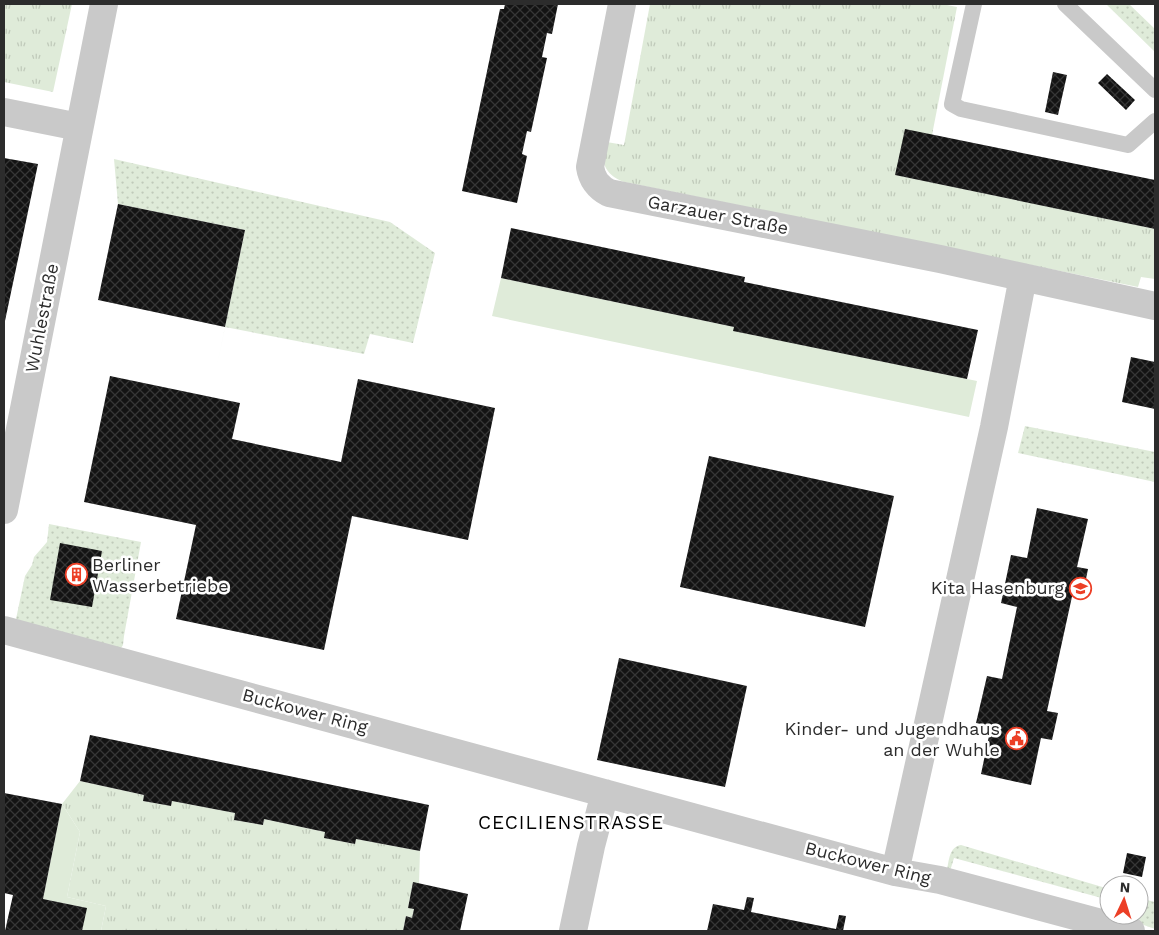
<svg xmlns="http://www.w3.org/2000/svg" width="1159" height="935" viewBox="0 0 1159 935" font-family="'Work Sans',sans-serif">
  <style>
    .grass { fill: url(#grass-dots) }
    .park { fill: url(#park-tufts) }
    .garden { fill: #dfebd9 }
    .building { fill: url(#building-cross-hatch) }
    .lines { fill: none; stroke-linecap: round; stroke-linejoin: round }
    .lane { stroke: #c9c9c9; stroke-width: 16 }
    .street { stroke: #c9c9c9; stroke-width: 28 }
    .labels { text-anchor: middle; stroke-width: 5; stroke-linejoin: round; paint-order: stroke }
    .street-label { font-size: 18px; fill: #2c2c2c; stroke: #fff }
    .poi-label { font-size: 18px; fill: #2c2c2c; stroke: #fff; text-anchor: end }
    .neighbourhood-label { font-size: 19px; letter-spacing: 1px; fill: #000; stroke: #fff }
  </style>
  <defs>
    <pattern id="grass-dots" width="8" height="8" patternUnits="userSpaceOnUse" patternTransform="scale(1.25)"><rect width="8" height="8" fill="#dfebd9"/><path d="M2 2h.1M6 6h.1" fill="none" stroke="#c0caba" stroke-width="1.8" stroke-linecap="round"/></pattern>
    <pattern id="park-tufts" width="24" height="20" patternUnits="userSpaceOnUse" patternTransform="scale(1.25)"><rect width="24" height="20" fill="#dfebd9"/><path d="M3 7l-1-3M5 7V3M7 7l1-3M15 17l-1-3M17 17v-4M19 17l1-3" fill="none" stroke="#c0caba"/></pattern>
    <pattern id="building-cross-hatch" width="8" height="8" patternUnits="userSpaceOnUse" patternTransform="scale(1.25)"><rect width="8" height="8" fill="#131313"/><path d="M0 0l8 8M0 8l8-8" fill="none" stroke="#363636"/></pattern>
  </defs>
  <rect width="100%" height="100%" fill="#fff"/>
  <path class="grass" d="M1106,4h23l26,25v23z
    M114,159l276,63 45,31 -22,90 -43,-9 -6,20 -139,-27 -9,44 29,-141 -127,-26z
    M1025,426l130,26v30l-137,-29z
    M49,524l92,18 -17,94 -1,9 -2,3 -95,-25 -10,-4 9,-43 7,-11 2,-8 13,-15z
    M961,845l148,44v11l-155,-42 -4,13 -3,-1c2,-9 2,-23 14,-25z
    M1139,898l16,4v27l-17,-6 3,-15h-2z"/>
  <path class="park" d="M4,4h68l-19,88 -49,-10z
    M650,4h292l15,3 -25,128 -36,40 259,54v50l-14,-2 -3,10 -514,-105c-21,-8 -22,-21 -23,-41l23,4z
    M80,781l64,14 -1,6 28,5 1,-5 63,12 -1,7 29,5 1,-6 61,13v6l30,6 1,-5 64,12 -1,33 -6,-1 -5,24 6,2 -2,9 -6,-2 -3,15h-302l5,-25 -39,-9 13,-65 -18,-28z"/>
  <path class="garden" d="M501,278l233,49v4l243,50 -8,36 -477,-101z
    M62,804l18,28 -13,65 39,9 -5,25h-19l4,-23 -43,-9z"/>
  <path class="building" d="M505,4h53l-6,30 -5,-1 -5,24 5,1 -16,74 -4,-1 -5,23 5,2 -10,47 -55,-12 38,-182h4z
    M1053,72l14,3 -9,40 -13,-3z
    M1107,74l28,26 -9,10 -28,-27z
    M905,129l250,51v49l-260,-54z
    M4,158l34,6 -33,157h-1z
    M118,204l127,26 -20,97 -127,-27z
    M511,228l234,49 -1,5 234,48 -11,49 -234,-48 1,-4 -233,-49z
    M1131,357l24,5v47l-33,-7z
    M110,376l130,27 -8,36 109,23 17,-83 137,29 -27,132 -116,-24 -28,134 -148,-31 20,-94 -112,-23z
    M709,456l185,40 -29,131 -185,-40z
    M1037,508l51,11 -11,48 11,2 -5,25 -10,-2 -26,119 11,2 -6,27 -11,-2 -10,47 -50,-11 10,-48 -15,-3 11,-47 15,3 15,-72 -16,-4 10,-48 16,3z
    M60,543l42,8 -10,56 -42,-7z
    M619,658l128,28 -22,101 -128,-27z
    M90,735l339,70 -9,46 -64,-12 -1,5 -31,-6 1,-6 -61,-13 -1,6 -29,-5 1,-7 -63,-12 -1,5 -28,-5 1,-6 -64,-14z
    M4,793l58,11 -19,95 44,9 -5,23h-77l8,-36 -9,-2z
    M1127,853l19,4 -4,20 -19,-4z
    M413,882l55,12 -8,37h-57l3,-15 6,2 2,-9 -6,-1z
    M747,897l7,1 -3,14 85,17 3,-14 7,1 -3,15h-136l6,-27 31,6z"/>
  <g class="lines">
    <path class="lane" d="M974,4l-22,100 9,5 167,36 27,-24
      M1065,4l90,86"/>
    <path class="street" d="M622,4l-32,163c2,13 8,20 19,26l331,66 215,47
      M4,112l75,15
      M4,510l100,-506
      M4,630l891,242 45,8 191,51
      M895,872l99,-445 29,-150
      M573,931l18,-85 14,-53"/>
  </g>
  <defs>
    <symbol id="building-ring" viewBox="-11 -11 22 22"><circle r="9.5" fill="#fff" stroke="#ec3f26" stroke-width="1.5"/><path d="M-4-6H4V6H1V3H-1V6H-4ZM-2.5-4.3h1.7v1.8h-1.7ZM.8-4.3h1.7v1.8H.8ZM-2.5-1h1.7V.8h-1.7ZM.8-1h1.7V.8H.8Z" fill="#ec3f26"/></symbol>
    <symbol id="school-ring" viewBox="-11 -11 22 22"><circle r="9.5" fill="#fff" stroke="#ec3f26" stroke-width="1.5"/><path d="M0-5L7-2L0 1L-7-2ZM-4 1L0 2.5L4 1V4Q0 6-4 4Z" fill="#ec3f26"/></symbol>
    <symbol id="civic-ring" viewBox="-11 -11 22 22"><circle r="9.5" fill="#fff" stroke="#ec3f26" stroke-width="1.5"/><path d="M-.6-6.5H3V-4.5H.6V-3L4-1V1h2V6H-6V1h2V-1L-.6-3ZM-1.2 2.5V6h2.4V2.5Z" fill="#ec3f26"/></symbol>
  </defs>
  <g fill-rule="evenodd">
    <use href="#building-ring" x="64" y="562" width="25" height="25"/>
    <use href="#school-ring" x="1068" y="576" width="25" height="25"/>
    <use href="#civic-ring" x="1004" y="726" width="25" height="25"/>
  </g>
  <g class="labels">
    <g class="street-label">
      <text transform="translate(718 215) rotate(11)" y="6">Garzauer Straße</text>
      <text transform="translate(42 318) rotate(-79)" y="6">Wuhlestraße</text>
      <text transform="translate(305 711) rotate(15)" y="6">Buckower Ring</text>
      <text transform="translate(868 863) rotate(14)" y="6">Buckower Ring</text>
    </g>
    <g class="poi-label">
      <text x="92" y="571" text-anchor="start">Berliner<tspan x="92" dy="21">Wasserbetriebe</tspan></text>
      <text x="1064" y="594">Kita Hasenburg</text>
      <text x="1000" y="735">Kinder- und Jugendhaus<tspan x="1000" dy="21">an der Wuhle</tspan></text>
    </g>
    <g class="neighbourhood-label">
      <text x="571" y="829">CECILIENSTRASSE</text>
    </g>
  </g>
  <rect width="1159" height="935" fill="none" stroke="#2c2c2c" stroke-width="10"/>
  <g transform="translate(1124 900) rotate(4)"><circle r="24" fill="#ffffff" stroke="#ababab"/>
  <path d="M0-4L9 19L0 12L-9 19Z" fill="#ec3f26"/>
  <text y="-8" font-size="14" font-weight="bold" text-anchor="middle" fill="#2c2c2c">N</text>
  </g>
</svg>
